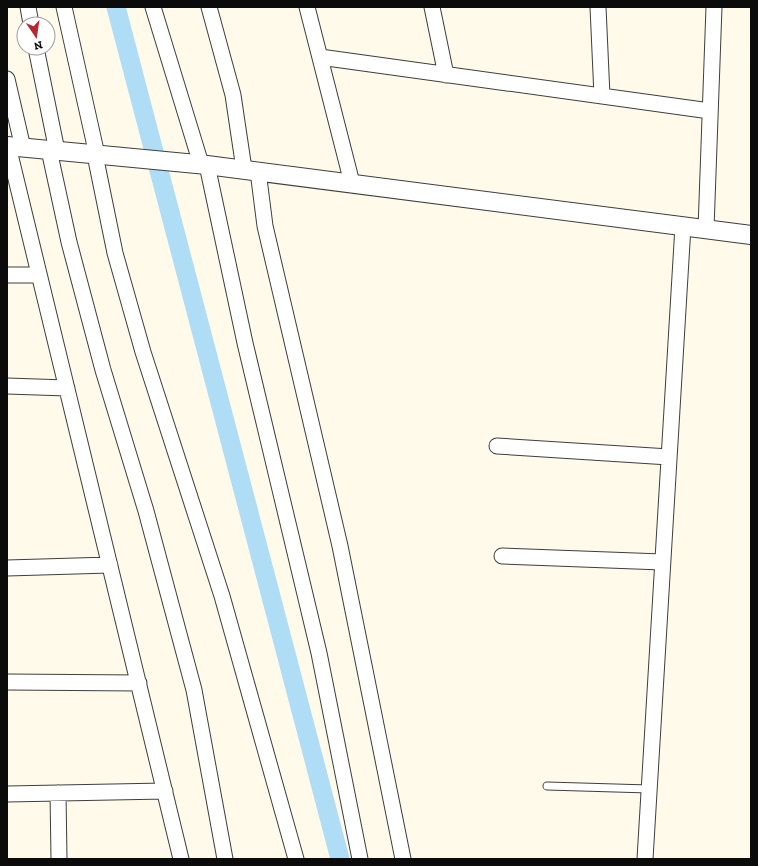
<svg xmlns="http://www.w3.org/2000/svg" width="758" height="866" viewBox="0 0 758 866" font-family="'Zilla Slab',serif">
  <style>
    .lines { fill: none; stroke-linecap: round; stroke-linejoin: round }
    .canal { stroke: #afddf5; stroke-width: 19 }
    .service-casing { stroke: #3e3e3e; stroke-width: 9 }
    .minor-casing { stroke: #3e3e3e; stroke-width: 17 }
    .tertiary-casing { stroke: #3e3e3e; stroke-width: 20 }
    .service { stroke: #fff; stroke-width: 7 }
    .minor { stroke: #fff; stroke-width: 15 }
    .tertiary { stroke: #fff; stroke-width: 18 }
  </style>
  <rect width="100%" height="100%" fill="#fffae9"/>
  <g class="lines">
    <path class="canal" d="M116,7l224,852"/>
    <defs>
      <path id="service" d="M547,786l102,3"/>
      <path id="minor" d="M28,7l3,17
        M64,7l33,148
        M153,7l48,157
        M209,7l24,88 11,74
        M307,7l45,176
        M432,7l14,68
        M598,7l4,89
        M36,48l21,103
        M320,57l390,54
        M7,79l16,69
        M8,146l173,713
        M49,150l20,92 34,128 43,141 48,179 31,169
        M95,155l20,98 28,99 79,244 74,263
        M207,165l38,178 74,310 41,206
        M258,171l7,55 75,320 63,313
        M706,229l8,-222
        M7,275h31
        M7,386l60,2
        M497,446l172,11
        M502,556l160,6
        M7,568l103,-3
        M7,682l132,1
        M58,793l1,66
        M7,794l158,-3
        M645,859l38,-633"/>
      <path id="tertiary" d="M7,146l200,19 544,70"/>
    </defs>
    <use href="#service" class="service-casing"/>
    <use href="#minor" class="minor-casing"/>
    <use href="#tertiary" class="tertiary-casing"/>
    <use href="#service" class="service"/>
    <use href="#minor" class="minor"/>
    <use href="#tertiary" class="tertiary"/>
  </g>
  <rect width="758" height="866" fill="none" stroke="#0b0b0b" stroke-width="16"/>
  <g transform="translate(36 36) rotate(167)"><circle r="19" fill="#ffffff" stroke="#9d9d9d"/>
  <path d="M0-3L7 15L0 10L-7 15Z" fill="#b72632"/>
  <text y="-6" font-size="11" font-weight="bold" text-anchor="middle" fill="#0b0b0b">N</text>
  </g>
</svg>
